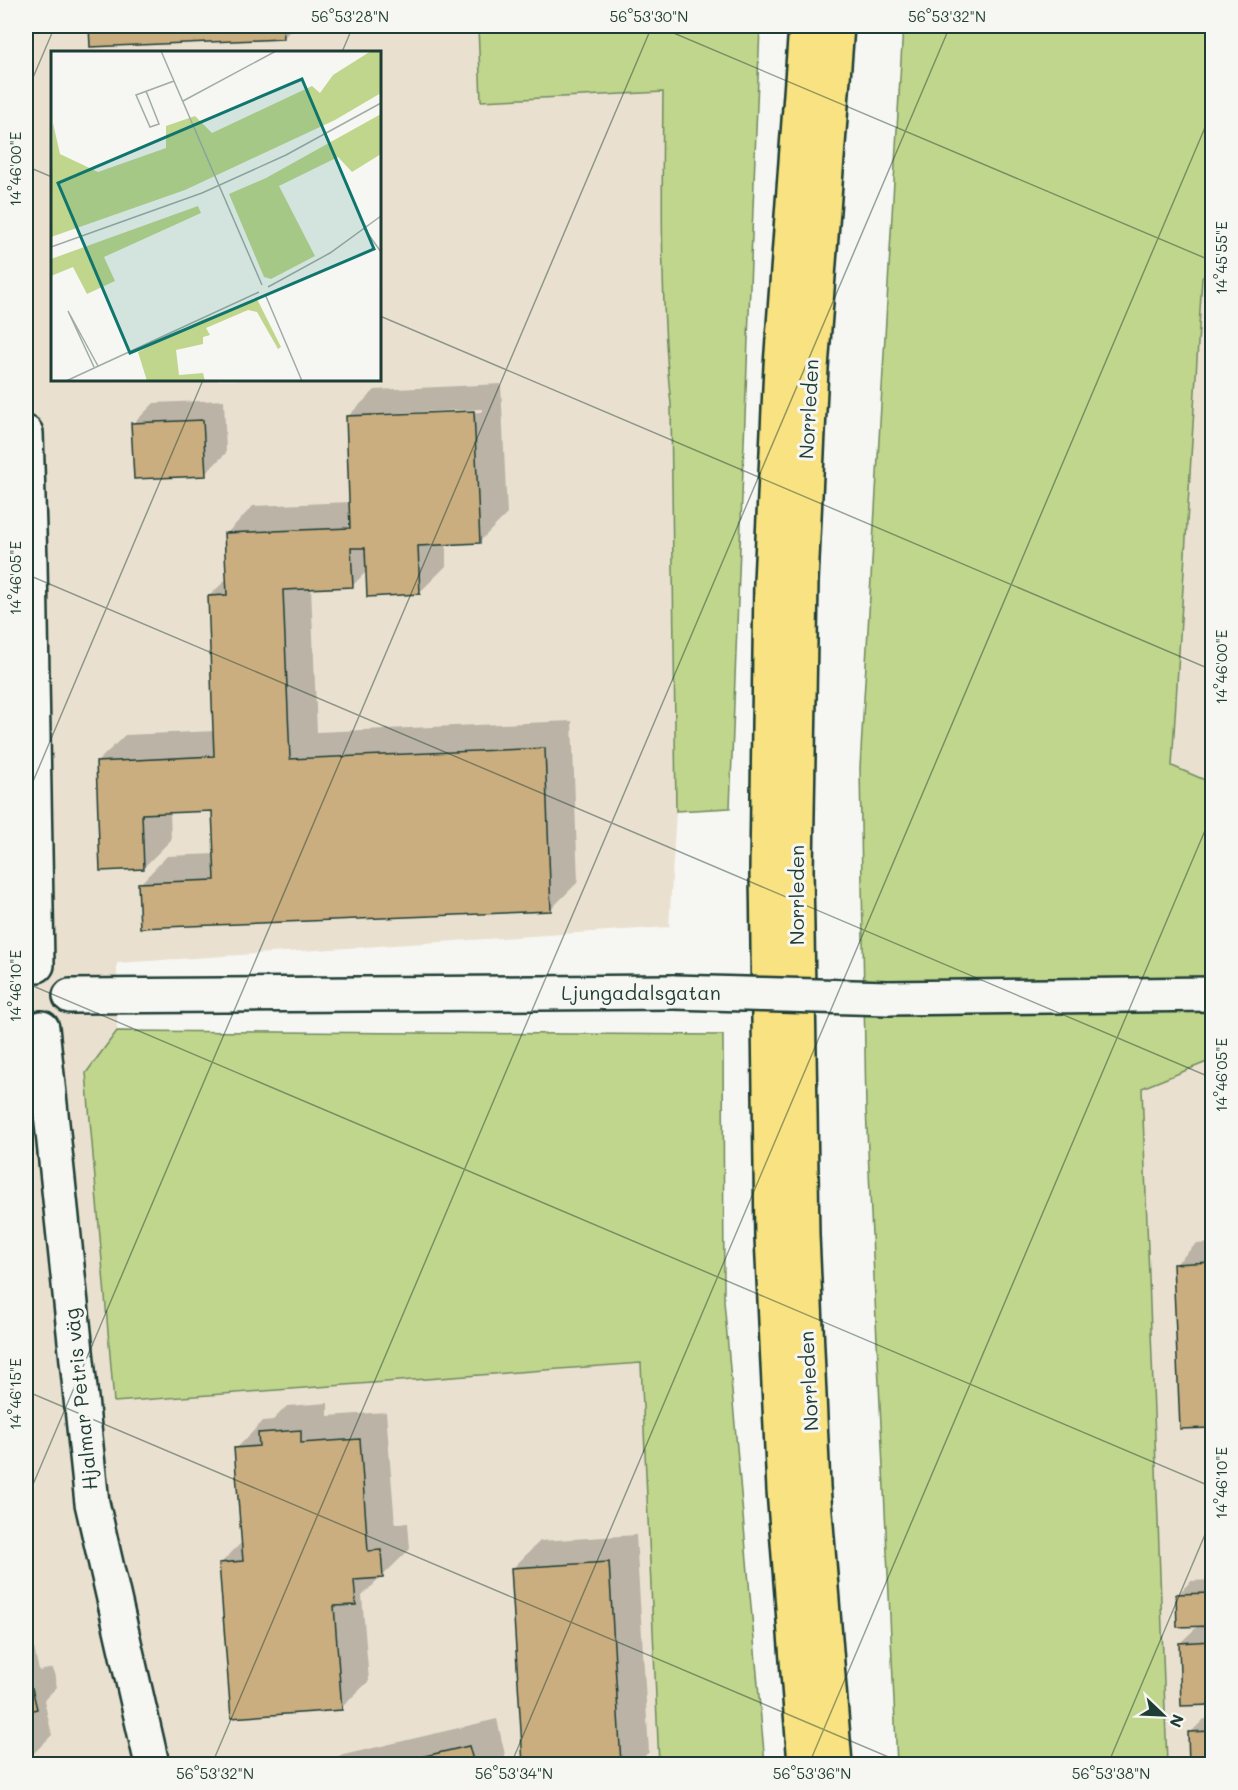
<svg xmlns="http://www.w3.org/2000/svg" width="1238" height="1790" viewBox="0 0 1238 1790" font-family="Mali,sans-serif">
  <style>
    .built { fill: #e9e0d0; fill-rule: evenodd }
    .green { fill: #c0d68c; stroke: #708a60; stroke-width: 1.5 }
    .shadow { fill: #0003; fill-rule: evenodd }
    .building { fill: #cbae80; stroke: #1f3d34; stroke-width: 1.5 }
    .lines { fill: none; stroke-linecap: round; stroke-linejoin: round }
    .minor-casing { stroke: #1f3d34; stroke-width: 38 }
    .trunk-casing { stroke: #1f3d34; stroke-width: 38 }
    .minor { stroke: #f6f6f2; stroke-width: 33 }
    .trunk { stroke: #f8e281; stroke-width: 33 }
    .minor-bridge-casing { stroke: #1f3d34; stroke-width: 38; stroke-linecap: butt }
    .minor-bridge { stroke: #f6f6f2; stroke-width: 33 }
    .ticks { fill: none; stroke: #1f3d34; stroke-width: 1.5; stroke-opacity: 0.45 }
    .labels { text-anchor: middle; stroke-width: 6; stroke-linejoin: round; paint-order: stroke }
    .street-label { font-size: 20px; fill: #1f3d34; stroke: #f6f6f2 }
    .inset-road { fill: none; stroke: #a0aca6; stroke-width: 1.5 }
    .view { fill: #0f766e; fill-opacity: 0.15; stroke: #0f766e; stroke-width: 3 }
    .inset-edge { fill: none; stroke: #1f3d34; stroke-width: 3 }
    .neatline { fill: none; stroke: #1f3d34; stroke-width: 2 }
    .ticks-label { font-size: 15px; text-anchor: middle; fill: #1f3d34 }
  </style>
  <rect width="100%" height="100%" fill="#f6f6f2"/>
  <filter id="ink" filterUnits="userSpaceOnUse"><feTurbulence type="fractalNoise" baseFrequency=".0167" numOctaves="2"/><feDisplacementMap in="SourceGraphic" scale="12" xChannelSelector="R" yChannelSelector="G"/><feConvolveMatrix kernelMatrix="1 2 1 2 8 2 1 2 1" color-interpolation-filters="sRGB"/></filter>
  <g filter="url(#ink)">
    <path class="built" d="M26,26h452l3,75 182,-9 -1,155 4,106 5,51 5,407 -7,116 -552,36v68l-31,42 29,329 526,-39 18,401h-633zM52,52h328v328h-328z
      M1212,268v515l-40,-17 30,-489z
      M1212,1060v704h-45l-25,-676z"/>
    <path class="green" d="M478,26h282l-30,782 -54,3 -5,-407c-11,-104 -9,-208 -8,-312l-182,9z
      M903,26h309v242l-10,10 -30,488 40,17v277l-70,28 25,676h-270l-31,-656 -6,-340z
      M117,1031l606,4 1,266 41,463h-106l-18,-401 -527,39 -28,-329z"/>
    <path class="shadow" d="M91,26h204l-11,11 -192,9z
      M501,384l6,130 -28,28 -33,1v23l-27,27 -52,-22 -15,15 -41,1 6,145 255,-11 6,161 -27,27 -411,-25 27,-28 48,-2 -2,-45 -43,2 1,29 -28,28 -46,-106 28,-27 90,-4 -6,-135 19,-18 -2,-44 27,-28 98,-4 -4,-85 28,-27zM482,409v3l-108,5v-3z
      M224,400l2,53 -21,21 -72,-50 21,-21z
      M1212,1243v183l-30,1 -7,-162 21,-21z
      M328,1403v13l58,-4 9,112 13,-1 2,26 -48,47 7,85 -28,27 -120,-145 22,-22 -7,-92 27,-28 10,-1 14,-14z
      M636,1535l13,217 -13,12h-112l-11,-196 27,-27z
      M1212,1580v123l-29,2 -3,-62 19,-18 -22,-30 14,-14z
      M27,1615l12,56 14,-3 4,19 -13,13 8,35 -21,21 -5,1z
      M497,1719l10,45h-202z
      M1204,1719h8v45h-21l-1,-31z"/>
    <path class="building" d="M89,26h194l1,13 -194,8z
      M474,411l6,132 -62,3 2,48 -53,3 -2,-49h-14l2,39 -70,3 7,169 255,-11 6,163 -411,17 -2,-45 77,-3 -3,-69 -70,3 2,55 -44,2 -4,-109 118,-6 -6,-160 19,-1 -3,-62 126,-5 -4,-112z
      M203,420l3,56 -72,3 -3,-56z
      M1212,1262v166l-32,1 -7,-165z
      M301,1430v13l59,-4 8,112 13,-1 2,28 -29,2 2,25 -22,1 8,104 -111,8 -12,-155 24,-2 -9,-113 25,-2 -1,-13z
      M609,1562l12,202h-98l-12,-196z
      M1212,1593v33l-35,1 -1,-33z
      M1212,1641v64l-31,1 -2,-63z
      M32,1688l5,21 -11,3v-22z
      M26,1730l5,27 -5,1z
      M1212,1731v33h-23l-1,-32z
      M469,1746l5,18h-84z"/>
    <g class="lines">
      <defs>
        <path id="minor" d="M26,433l4,130 7,402
          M70,996l604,-4
          M888,998l324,-4
          M42,1028l50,475 60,261"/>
        <path id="trunk" d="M805,1764l-21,-274 -12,-253 -5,-366 4,-289 10,-216 25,-340
          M835,1764l-22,-277 -11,-252 -6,-365 5,-289 10,-213 26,-342"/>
      </defs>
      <use href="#minor" class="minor-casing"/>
      <use href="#trunk" class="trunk-casing"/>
      <use href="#minor" class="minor"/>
      <use href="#trunk" class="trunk"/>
      <defs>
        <path id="minor-bridge" d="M674,992l214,6"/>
      </defs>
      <use href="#minor-bridge" class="minor-bridge-casing"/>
      <use href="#minor-bridge" class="minor-bridge"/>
    </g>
  </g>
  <path class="ticks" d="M657,26l555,235M342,52l11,-26M26,94l29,-68M26,166l26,11M380,316l832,354M26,574l1186,504M26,798l177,-418M26,983l1186,504M26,1391l879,373M26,1501l626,-1475M212,1764l738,-1738M511,1764l701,-1653M809,1764l403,-950M1108,1764l104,-246"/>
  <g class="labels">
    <g class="street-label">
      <text transform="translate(809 409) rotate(-87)" y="7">Norrleden</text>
      <text transform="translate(797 895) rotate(-90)" y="7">Norrleden</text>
      <text x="641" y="1000">Ljungadalsgatan</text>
      <text transform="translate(809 1381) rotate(-93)" y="7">Norrleden</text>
      <text transform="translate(81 1399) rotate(-96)" y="7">Hjalmar Petris väg</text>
    </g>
  </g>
  <g transform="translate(51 51)">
    <rect width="330" height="330" fill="#f6f6f2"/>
    <path d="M320,0h10v42l-46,27 -150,70 -134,47 2,-114 7,31 38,18 68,-24v-22l29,-10 17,17 100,-47 8,7 13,-18zM330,63v40l-29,18 -14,-15 -59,29 36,70 -44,23 -7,-2 -35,-83 37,-16zM147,155l3,7 -97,44 11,24 -28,13 -14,-27 -22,9v-17zM206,248l24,48 -3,2 -21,-37 -9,-2 -42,18 4,7 -7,2v7l-27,6 3,25 24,-2 2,8h-58l-9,-29 64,-32z" fill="#c0d68c"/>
    <path class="inset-road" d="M110,0l101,234M95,40l13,33 -9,3 -14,-32 38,-14M132,50l93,-50M313,177l17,24M0,196l151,-54 84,-38 95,-52M217,236l62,-34 51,-37M214,243l37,87M43,316l-26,-56 30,55M15,330l193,-89"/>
    <path class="view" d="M251,28l72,170 -244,104 -72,-170z"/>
    <rect width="330" height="330" class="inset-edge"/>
  </g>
  <rect width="1238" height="1790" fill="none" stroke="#f6f6f2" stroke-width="66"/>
  <g transform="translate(1163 1715) rotate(113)" stroke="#f6f6f2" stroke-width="4.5" paint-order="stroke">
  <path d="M0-4.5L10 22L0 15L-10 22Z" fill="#1f3d34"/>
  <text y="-9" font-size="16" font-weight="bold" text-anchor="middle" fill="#1f3d34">N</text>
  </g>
  <rect x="33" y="33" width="1172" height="1724" class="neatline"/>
  <g class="ticks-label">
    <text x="350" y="22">56°53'28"N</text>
    <text x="649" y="22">56°53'30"N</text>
    <text x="947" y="22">56°53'32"N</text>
    <text transform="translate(16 169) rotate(-90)" y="5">14°46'00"E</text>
    <text transform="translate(1222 258) rotate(-90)" y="5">14°45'55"E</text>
    <text transform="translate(16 578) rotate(-90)" y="5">14°46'05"E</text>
    <text transform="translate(1222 667) rotate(-90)" y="5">14°46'00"E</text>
    <text transform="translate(16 986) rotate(-90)" y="5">14°46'10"E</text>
    <text transform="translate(1222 1075) rotate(-90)" y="5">14°46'05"E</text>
    <text transform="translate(16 1394) rotate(-90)" y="5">14°46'15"E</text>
    <text transform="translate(1222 1483) rotate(-90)" y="5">14°46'10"E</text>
    <text x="215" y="1779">56°53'32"N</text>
    <text x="514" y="1779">56°53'34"N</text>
    <text x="812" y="1779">56°53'36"N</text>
    <text x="1111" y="1779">56°53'38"N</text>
  </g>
</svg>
